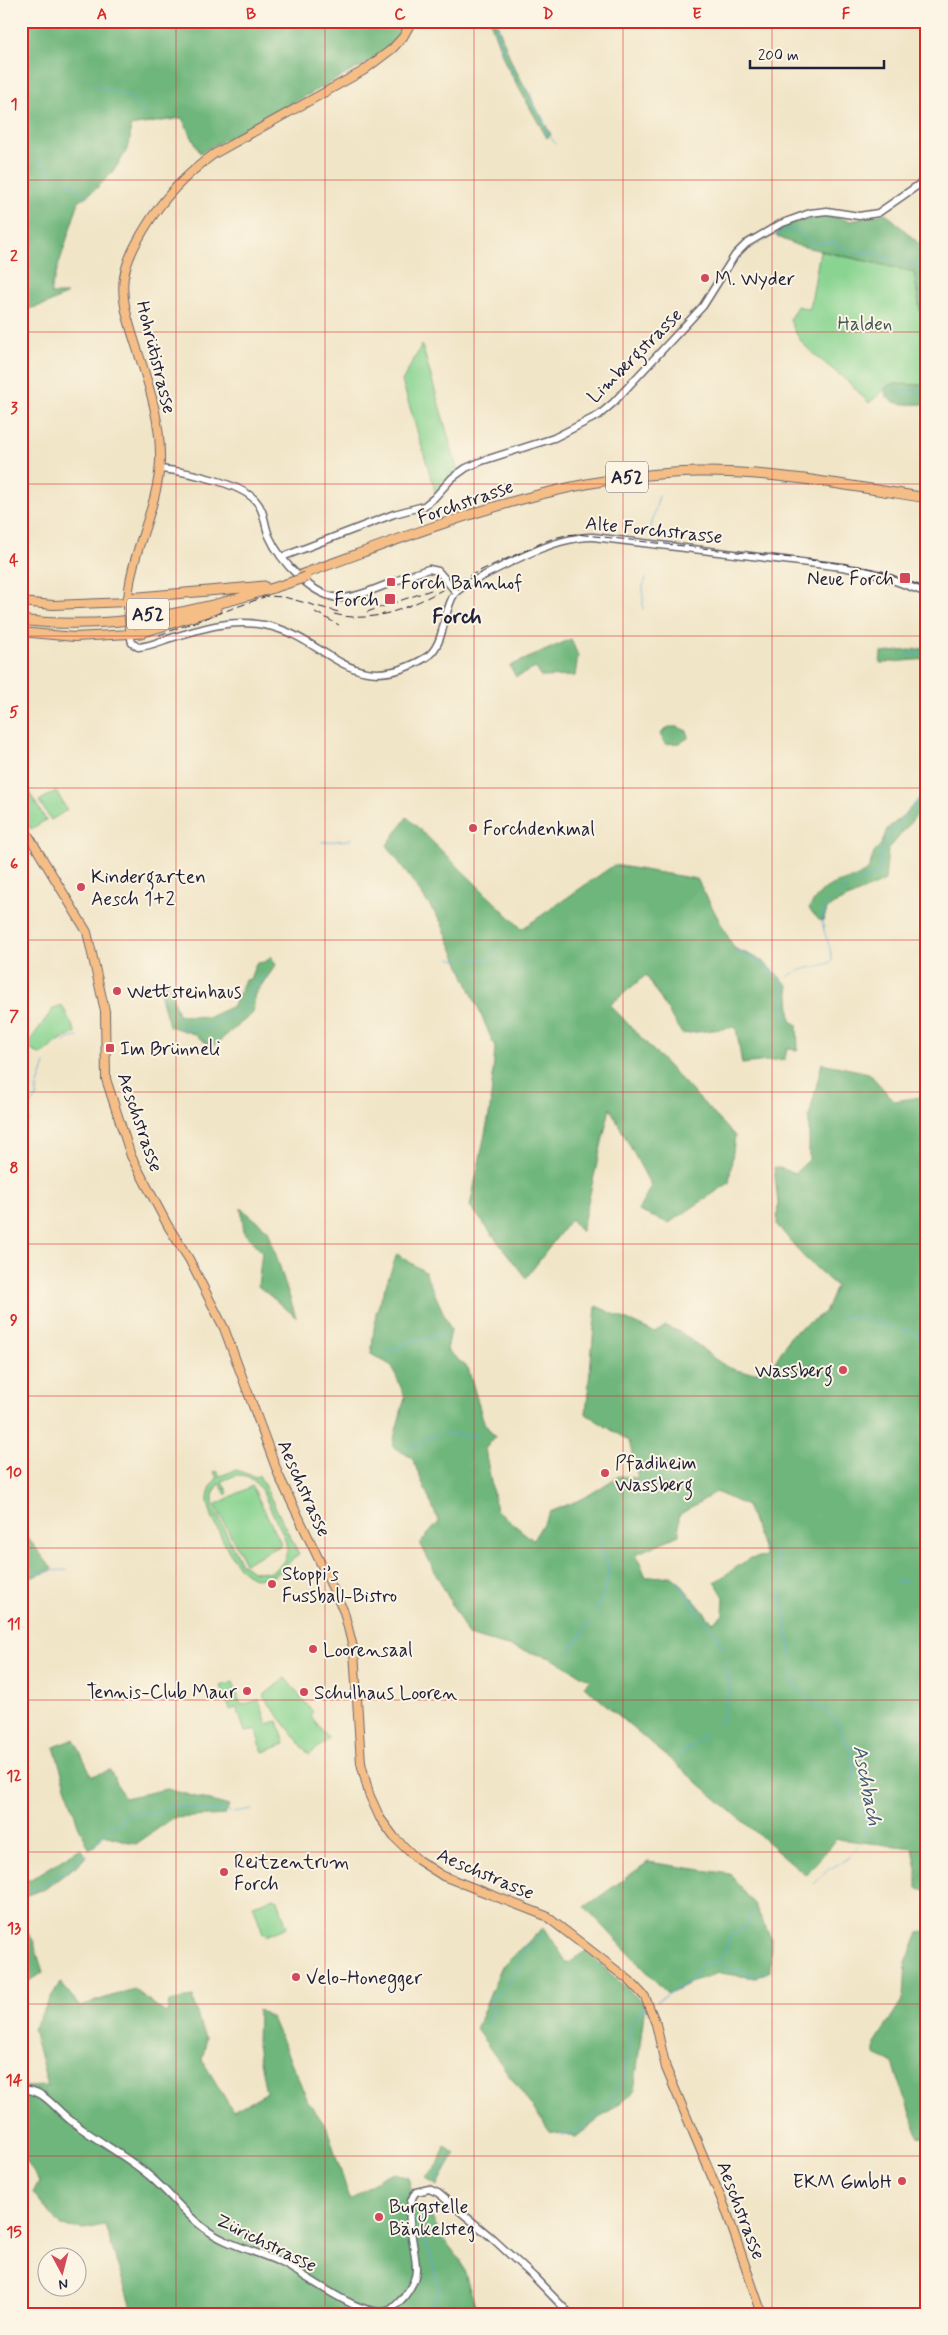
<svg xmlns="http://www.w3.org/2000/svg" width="948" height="2335" viewBox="0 0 948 2335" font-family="Mynerve,sans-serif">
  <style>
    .green { fill: #89d491; stroke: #567b66; fill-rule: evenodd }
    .forest { fill: #6eb67b; stroke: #486c5b; fill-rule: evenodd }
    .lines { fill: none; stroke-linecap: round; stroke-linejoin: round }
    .stream { stroke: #62abd9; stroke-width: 1 }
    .minor-casing { stroke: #6a666c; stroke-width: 9 }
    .major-casing { stroke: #6a666c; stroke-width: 10 }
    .highway-casing { stroke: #6a666c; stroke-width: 11 }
    .minor { stroke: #fff; stroke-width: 6 }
    .major { stroke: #f6be87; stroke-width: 8 }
    .highway { stroke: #f6be87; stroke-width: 9 }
    .rail { stroke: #22223b; stroke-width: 1; stroke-dasharray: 8 4; stroke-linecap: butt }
    .minor-bridge-casing { stroke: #6a666c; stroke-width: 9; stroke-linecap: butt }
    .major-bridge-casing { stroke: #6a666c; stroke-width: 10; stroke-linecap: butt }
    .highway-bridge-casing { stroke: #6a666c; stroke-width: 11; stroke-linecap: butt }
    .minor-bridge { stroke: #fff; stroke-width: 6 }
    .major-bridge { stroke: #f6be87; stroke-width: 8 }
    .highway-bridge { stroke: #f6be87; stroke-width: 9 }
    .grid { fill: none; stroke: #d62828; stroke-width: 1; stroke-opacity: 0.55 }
    .poi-dot { fill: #d1495b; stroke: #fcf5e5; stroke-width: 2 }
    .labels { text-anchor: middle; stroke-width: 4; stroke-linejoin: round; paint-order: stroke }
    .shield { fill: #fcf5e5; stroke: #63616e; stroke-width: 1 }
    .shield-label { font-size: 18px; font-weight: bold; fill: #22223b }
    .poi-label { font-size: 19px; fill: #22223b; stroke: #fcf5e5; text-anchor: start }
    .park-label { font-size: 19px; fill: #415755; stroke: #fcf5e5 }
    .street-label { font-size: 19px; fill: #22223b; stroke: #fcf5e5 }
    .water-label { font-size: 20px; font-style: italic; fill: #3c597a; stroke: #fcf5e5 }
    .quarter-label { font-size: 21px; font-weight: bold; fill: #22223b; stroke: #fcf5e5 }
    .neatline { fill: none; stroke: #d62828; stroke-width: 2 }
    .grid-label { font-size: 16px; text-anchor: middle; font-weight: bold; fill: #d62828 }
  </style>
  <rect width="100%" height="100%" fill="#fcf5e5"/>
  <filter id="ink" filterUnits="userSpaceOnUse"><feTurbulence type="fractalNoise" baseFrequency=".02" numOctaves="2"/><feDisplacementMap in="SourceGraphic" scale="10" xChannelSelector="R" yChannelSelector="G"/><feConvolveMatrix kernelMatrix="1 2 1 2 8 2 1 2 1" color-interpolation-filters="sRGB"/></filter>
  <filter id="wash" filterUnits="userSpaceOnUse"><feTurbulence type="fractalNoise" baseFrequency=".0096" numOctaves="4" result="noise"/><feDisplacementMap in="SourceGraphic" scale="20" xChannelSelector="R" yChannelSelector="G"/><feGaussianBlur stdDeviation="1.12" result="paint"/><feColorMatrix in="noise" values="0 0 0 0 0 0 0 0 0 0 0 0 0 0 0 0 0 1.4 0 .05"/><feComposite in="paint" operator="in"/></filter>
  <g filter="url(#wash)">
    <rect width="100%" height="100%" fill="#f1e5c7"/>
    <path class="green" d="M820,251l94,21 6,39 7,10v64l-36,-1 -22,19c-9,-9 -18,-19 -28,-27 -21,-18 -43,-29 -51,-57l7,-13 13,3z
      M422,345l36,126 -22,23 -34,-113z
      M27,789l19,31 -15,9 -10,-16v-21z
      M56,791l11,19 -16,10 -12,-19z
      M62,1005l14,28 -16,7 -19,15 -16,-8 29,-39z
      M236,1470l20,7 3,-2 40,79c-13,7 -16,22 -34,24 -8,1 -15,-1 -21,-6 -11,-8 -37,-60 -36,-73 0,-8 4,-15 9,-21l-3,-6 3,-1 3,5zM236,1475c7,0 13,1 18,6 9,8 13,21 18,31 11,22 28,46 -3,61l-17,-2 -12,-9 -27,-56v-12l5,-10 2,-1 6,12 2,-2 -6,-12z
      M252,1486l30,59 -37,18 -30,-58z
      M285,1678l28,34 -3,3 19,24 -20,16 -46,-59z
      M233,1682l8,23 18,-5 8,24 11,-3 7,23 -22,8 -8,-23 -10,3 -8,-24 -7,2 -9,-24z
      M274,1898l4,2 9,27 -21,9 -3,-3 -10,-28z"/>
    <path class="forest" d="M21,21h391l-4,8 -30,28 -178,96 -18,-35 -52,8c0,5 1,14 -1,19 -10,23 -29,43 -50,56l-28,88v5h16l-20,10 -26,7z
      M490,21h6l16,42 39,72 -4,3 -41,-73z
      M886,213l41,38v70l-7,-10 -6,-39 -118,-27 -20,-9 3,-10 48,-11 24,6z
      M891,384l36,1v19c-14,0 -44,4 -42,-16z
      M571,639l7,17 -3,20 -34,1 -5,-9 -20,9 -6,-11z
      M927,648v11l-47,4 1,-10z
      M669,727h9l9,4 1,7 -8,5 -15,1 -5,-10z
      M927,790v12l-39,48 -3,31 -53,24 -5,5 -4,11 -4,-1 -10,-11c18,-34 36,-22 59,-39l6,-17 8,-10 5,-14 17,-14z
      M407,817l115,112 92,-64 83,14 37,69 27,12 27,25 3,36 6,3 1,26 -11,-1 -2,10 -43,5 -6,-37 -54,7 -36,-59 -36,30 125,131 -6,47 -60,40 -31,-12 13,-25 -41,-78 -29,124 -10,-13 -45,59 -56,-72 20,-96 5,-63 -54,-125 -54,-77z
      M271,956l5,9 -21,29 -2,19 -41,34 -18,-13 -25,-8 -11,-42 9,-5 11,36 31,2 24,-11 12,-26 5,-1 6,-16 9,-1z
      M822,1063l47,10 25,28 33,-5v794l-10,-2v-19l-4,-21 -77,-9 -30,36 -222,-189 6,-6 -39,-22 -83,-23 -48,-92 19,-21 -27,-64 -20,-12 13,-49 -13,-31 -21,-12 5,-41 21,-59 28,18 26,58 -4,20 21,18 16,55 11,14 -10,12 11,61 37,30 17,-28 34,-14 35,-22 19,2 -9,-37 -43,-27 10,-108 58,26 12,-6c43,15 50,56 104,44l22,-36 33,-22 11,-26 -32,-29 -27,-32 1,-22 -4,-35h6l15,5 14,-13v-43zM716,1492l31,14 19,50 -16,2 -35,24 9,15 -1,18 -10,8 -34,-41 -8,-6 -25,1 -10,-23 43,-19v-20z
      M241,1208l27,22 28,87 -38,-31 4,-34 -18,-19z
      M21,1529l32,41 -32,11z
      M74,1739l18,37 18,-6 14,28 43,-9 62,17 -4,9 -52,3 -37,26 -32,-9 -14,15 -12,-25 -24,-78z
      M81,1848l5,8 -5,6 -36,27 -24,8v-15l10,-3z
      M648,1862l82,12 24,30 17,34 -1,33 -14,7 -37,-5 -26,8 -25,13 -83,-87z
      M21,1924l12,16 10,32 -17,11 -5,-7z
      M544,1927l23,36 19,-12 59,54 -11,87 -58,45 -26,-5 -74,-103 25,-61z
      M927,1931v206l-9,-1 -25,-73 -18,-8v-12l29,-46 2,-34 12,-30z
      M60,1982l20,24 54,-17 33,25 2,-12 24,-5 8,31 6,10 -5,22 31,51 33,-18 -9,-48 1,-35 14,8 36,83 19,27 23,72 32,-23 12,-5 14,6 3,9 -1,24 13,-6 7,8 9,20 22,28 17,53h-349l3,-3 -27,-86 -21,4 -23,-3 -28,-33 6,-12 -18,-28v-66l27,-1 -15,-57z
      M445,2146l10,8 -18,32 -12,-9 13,-12z"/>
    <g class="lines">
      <path class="stream" d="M494,21l11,35
        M509,63l7,14 15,17 4,15 8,8 3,15 10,12
        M92,84c25,11 42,6 55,33
        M40,159l10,14 5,4
        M67,183l8,3 9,9
        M771,236l16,-6 11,1 13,13 23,-2 13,9 25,1 25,10 25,2 5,5
        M895,395l17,-4 15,5
        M650,531l9,-36
        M643,609v-23l3,-7
        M905,656l22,-4
        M322,842l28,-2 1,-3
        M833,898l18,-15 4,1 3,-3h5l15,-8 3,-20 11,-20 27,-35 6,-1 2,-3
        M731,949l30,14 22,20v29l5,10
        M450,958l6,2 5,-3
        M472,958l14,2 15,-10
        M788,977c13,-12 34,-8 44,-16 1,-18 -22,-44 -1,-61
        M178,1027l26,1 14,-5 7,-6 11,-2 11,-11 2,-13 16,-17
        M64,1043l5,-4 9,-2
        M21,1127l8,-6 -2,-13 10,-11v-9l8,-24
        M841,1316c7,2 13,1 20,1 11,1 20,9 31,9
        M901,1330l10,1 16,12
        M385,1354l25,-12 37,-8
        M445,1434l34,2
        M408,1447l13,-3 4,-7 7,1 4,-4h5
        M774,1550l4,10 1,17
        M21,1569l9,3 37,-2
        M919,1580l8,1
        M896,1582l12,-1
        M678,1583l22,33 16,18 6,15
        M781,1592l11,67
        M595,1613c6,-14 15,-30 13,-46 -2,-11 -8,-18 -7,-30
        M567,1653l13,-15 9,-15
        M791,1669c1,30 31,33 46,54 9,13 17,35 17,51 0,6 -3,14 -2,20 1,4 6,9 8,13 6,10 6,19 4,30
        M718,1724l6,-5v-11l7,-21 -6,-16v-12
        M680,1755l27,-21
        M676,1761l1,-4
        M234,1812l18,-3
        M95,1846l15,-20 11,-2 3,-8 12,-3 19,1 16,-8 59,6
        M814,1884l15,-15 19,-10 11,-15
        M21,1889c25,2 45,-23 65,-35
        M719,1962l5,7 4,-2 4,3 8,-1 4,5 12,1 8,-3
        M657,2001l32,-20 13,-17 6,-2 5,3c9,-7 14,-15 15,-26l18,-13 7,-14
        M489,2023l4,-10 -2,-14c8,-5 25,-25 28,-34 2,-6 4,-12 7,-18l6,1 12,-15
        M562,2136l20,-8c4,-8 24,-20 30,-31 4,-6 10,-14 12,-21 3,-9 0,-17 6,-26 -3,-10 1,-17 0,-27l15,-16
        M437,2182l9,-22 5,-4
        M422,2213l-3,16 11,24 10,37 -13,24"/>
    </g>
  </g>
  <g filter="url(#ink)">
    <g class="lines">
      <defs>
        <path id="minor" d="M160,469c23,2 81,14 96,32 9,10 8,23 13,35 11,25 44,62 73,62 22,-1 63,-23 87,-29l9,2 7,8
          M282,557l112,-43 30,-8 10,-8 18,-20 14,-10 16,-7 72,-23 45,-23 14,-12 90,-97 32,-51 11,-11 34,-20 30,-11 17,-2 32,5 19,-3 49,-34
          M130,634l2,9 6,4c12,-1 23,-6 33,-9 32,-10 60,-19 93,-13 63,11 86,77 161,33 21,-12 17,-47 30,-65 3,-3 8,-6 12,-9 35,-17 87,-48 126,-47l249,30 32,6 53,20
          M21,2089c23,0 33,19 49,31 23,18 49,32 72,50 22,16 37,38 58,55 24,20 54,25 82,38 23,11 83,59 108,47 5,-3 10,-9 14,-13 6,-8 12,-17 12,-27 1,-19 -15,-63 0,-78l13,-3 9,4 54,45 42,39 36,37"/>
        <path id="major" d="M21,602l32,3 75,-3
          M128,608c-1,-51 30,-96 32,-147 1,-35 -9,-70 -20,-103 -8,-26 -20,-55 -16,-81 3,-18 12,-34 21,-49 18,-30 40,-53 69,-74l149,-83 29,-22 11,-12 9,-16
          M21,632l53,5 56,-3v-5
          M21,823l66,109 18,79 1,68 25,77 37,70 21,33 35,69 55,148 65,136 10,39 7,112 8,31 11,24 14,19 24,23 25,16 103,40 84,65 15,16 11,27 10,44 60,142 36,104"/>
        <path id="highway" d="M303,574c128,-46 256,-100 394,-102 77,-1 154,14 230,26
          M128,598l136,-12
          M21,620c93,12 187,-10 274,-39
          M130,634l11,-1 75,-24"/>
      </defs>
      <use href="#minor" class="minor-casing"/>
      <use href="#major" class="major-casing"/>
      <use href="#highway" class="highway-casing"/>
      <use href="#minor" class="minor"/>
      <use href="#major" class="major"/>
      <use href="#highway" class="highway"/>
      <path class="rail" d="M315,612l24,13
        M367,612l67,-23
        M334,614c49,13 91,-16 133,-37 18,-9 37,-17 55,-25 17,-8 34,-17 54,-18l278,31 28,6 45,17
        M159,635l108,-39 17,1 58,16"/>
      <defs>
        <path id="minor-bridge" d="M445,579l11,13"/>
        <path id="major-bridge" d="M128,608l2,21"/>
        <path id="highway-bridge" d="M295,581l11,-4"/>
      </defs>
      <use href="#minor-bridge" class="minor-bridge-casing"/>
      <use href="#major-bridge" class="major-bridge-casing"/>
      <use href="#highway-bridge" class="highway-bridge-casing"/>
      <use href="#minor-bridge" class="minor-bridge"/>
      <use href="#major-bridge" class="major-bridge"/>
      <use href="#highway-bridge" class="highway-bridge"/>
    </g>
  </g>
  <path class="grid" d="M176,21v2293M325,21v2293M474,21v2293M623,21v2293M772,21v2293M21,180h906M21,332h906M21,484h906M21,636h906M21,788h906M21,940h906M21,1092h906M21,1244h906M21,1396h906M21,1548h906M21,1700h906M21,1852h906M21,2004h906M21,2156h906"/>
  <g class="poi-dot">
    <circle cx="705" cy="278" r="5"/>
    <rect x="899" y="572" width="12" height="12" rx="2.5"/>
    <rect x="386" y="577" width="10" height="10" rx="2.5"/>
    <rect x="384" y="593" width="12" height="12" rx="2.5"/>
    <circle cx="473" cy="828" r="5"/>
    <circle cx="81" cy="887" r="5"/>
    <circle cx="117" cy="991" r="5"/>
    <rect x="105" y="1043" width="10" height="10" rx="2.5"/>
    <circle cx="843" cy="1370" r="5"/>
    <circle cx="605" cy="1473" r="5"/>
    <circle cx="272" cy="1584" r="5"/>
    <circle cx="313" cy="1649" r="5"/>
    <circle cx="247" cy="1691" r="5"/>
    <circle cx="304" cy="1692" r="5"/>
    <circle cx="224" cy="1872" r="5"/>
    <circle cx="296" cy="1977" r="5"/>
    <circle cx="902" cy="2181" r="5"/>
    <circle cx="379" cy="2217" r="5"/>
  </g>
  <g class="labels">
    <g class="shield">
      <rect x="606" y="461.5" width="42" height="31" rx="4"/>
      <rect x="127" y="598.5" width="42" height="31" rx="4"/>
    </g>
    <g class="shield-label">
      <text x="627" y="483">A52</text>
      <text x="148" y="620">A52</text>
    </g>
    <g class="poi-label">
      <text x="715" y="285">M. Wyder</text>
      <text x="894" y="585" text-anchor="end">Neue Forch</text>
      <text x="401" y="589">Forch Bahnhof</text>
      <text x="379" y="606" text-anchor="end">Forch</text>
      <text x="483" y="835">Forchdenkmal</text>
      <text x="91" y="883">Kindergarten<tspan x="91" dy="22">Aesch 1+2</tspan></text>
      <text x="127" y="998">Wettsteinhaus</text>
      <text x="120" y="1055">Im Brünneli</text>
      <text x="833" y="1377" text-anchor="end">Wassberg</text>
      <text x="615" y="1469">Pfadiheim<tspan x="615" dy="22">Wassberg</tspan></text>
      <text x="282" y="1580">Stoppi’s<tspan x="282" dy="22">Fussball-Bistro</tspan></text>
      <text x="323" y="1656">Loorensaal</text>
      <text x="237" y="1698" text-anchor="end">Tennis-Club Maur</text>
      <text x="314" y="1699">Schulhaus Looren</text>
      <text x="234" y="1868">Reitzentrum<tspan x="234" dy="22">Forch</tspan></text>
      <text x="306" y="1984">Velo-Honegger</text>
      <text x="892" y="2188" text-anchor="end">EKM GmbH</text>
      <text x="389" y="2213">Burgstelle<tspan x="389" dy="22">Bänkelsteg</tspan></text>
    </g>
    <g class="park-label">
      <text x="865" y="330">Halden</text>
    </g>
    <g class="street-label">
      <text transform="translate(634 355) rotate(-45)" y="7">Limbergstrasse</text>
      <text transform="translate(157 357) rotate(76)" y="7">Hohrütistrasse</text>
      <text transform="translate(465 501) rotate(-19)" y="7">Forchstrasse</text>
      <text transform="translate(654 529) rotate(6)" y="7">Alte Forchstrasse</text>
      <text transform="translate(141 1122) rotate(71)" y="7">Aeschstrasse</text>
      <text transform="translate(305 1488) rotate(66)" y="7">Aeschstrasse</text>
      <text transform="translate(486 1873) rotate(23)" y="7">Aeschstrasse</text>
      <text transform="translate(742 2210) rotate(69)" y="7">Aeschstrasse</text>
      <text transform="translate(267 2242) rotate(26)" y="7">Zürichstrasse</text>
    </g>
    <g class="water-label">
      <text transform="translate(868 1785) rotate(79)" y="7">Aschbach</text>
    </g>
    <g class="quarter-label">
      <text x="457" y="623">Forch</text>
    </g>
  </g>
  <rect width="948" height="2335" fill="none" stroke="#fcf5e5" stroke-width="55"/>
  <g transform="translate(62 2272) rotate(173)"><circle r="24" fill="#fcf5e5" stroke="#a5a1a1"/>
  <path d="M0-4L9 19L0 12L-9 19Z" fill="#d1495b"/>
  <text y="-8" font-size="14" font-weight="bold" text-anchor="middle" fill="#22223b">N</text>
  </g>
  <path d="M750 60v8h134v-8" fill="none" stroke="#22223b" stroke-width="2.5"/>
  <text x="758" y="60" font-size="15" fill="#22223b" stroke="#fcf5e5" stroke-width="4" paint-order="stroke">200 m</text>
  <rect x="28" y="28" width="892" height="2280" class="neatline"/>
  <g class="grid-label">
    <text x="102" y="19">A</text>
    <text x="251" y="19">B</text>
    <text x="400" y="19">C</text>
    <text x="548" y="19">D</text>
    <text x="697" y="19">E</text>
    <text x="846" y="19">F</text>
    <text x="14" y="109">1</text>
    <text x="14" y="261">2</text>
    <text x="14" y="413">3</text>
    <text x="14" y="565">4</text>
    <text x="14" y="717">5</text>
    <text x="14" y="869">6</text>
    <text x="14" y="1021">7</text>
    <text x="14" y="1173">8</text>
    <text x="14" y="1325">9</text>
    <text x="14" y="1477">10</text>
    <text x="14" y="1629">11</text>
    <text x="14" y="1781">12</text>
    <text x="14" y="1933">13</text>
    <text x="14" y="2085">14</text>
    <text x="14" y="2237">15</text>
  </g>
</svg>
